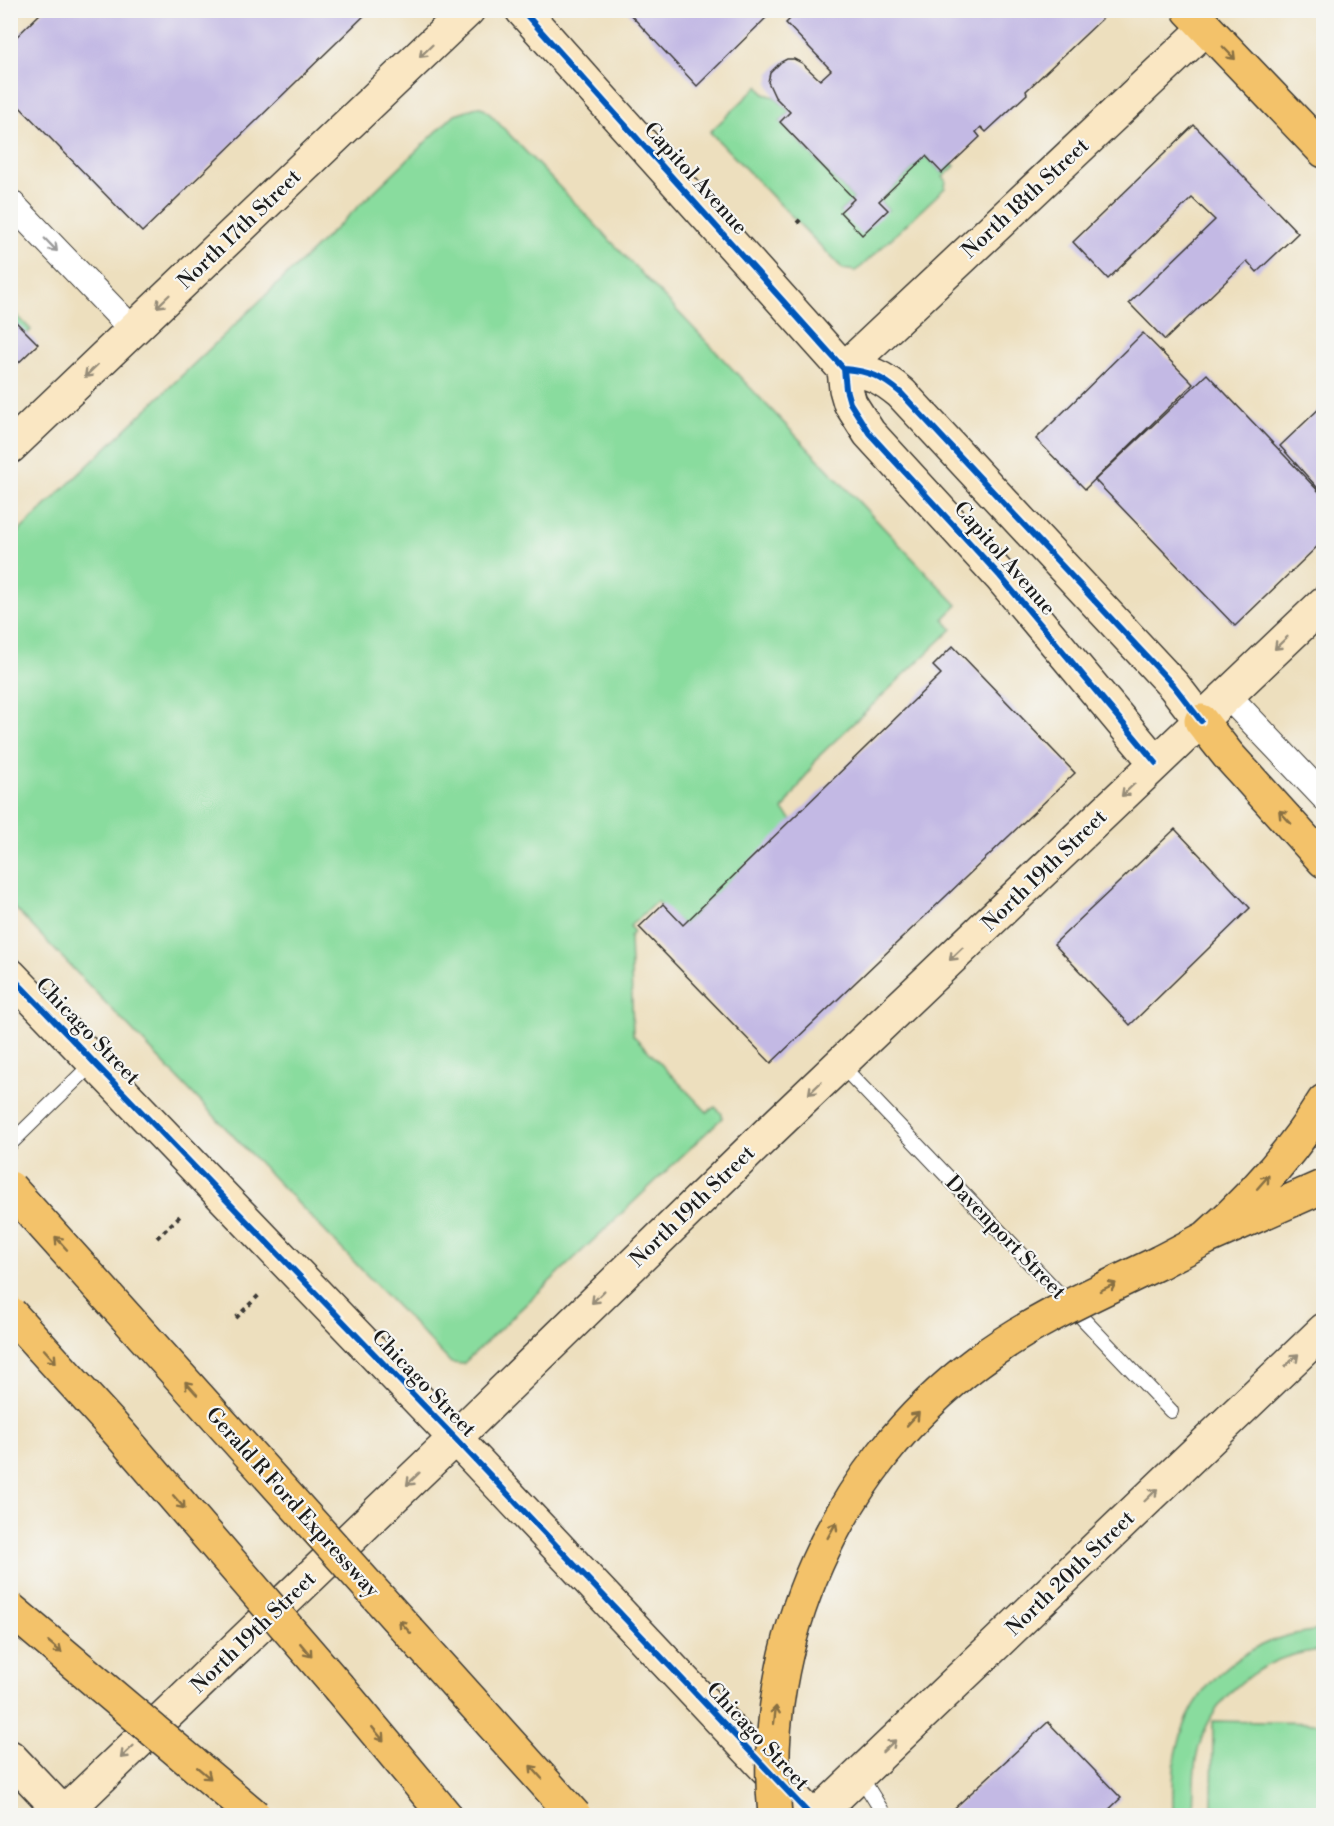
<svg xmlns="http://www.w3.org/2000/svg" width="1334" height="1826" viewBox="0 0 1334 1826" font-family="'Libre Bodoni',serif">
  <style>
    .green { fill: #89dc9e; stroke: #527c5d; stroke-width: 1.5 }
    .building { fill: #c3b9e4 }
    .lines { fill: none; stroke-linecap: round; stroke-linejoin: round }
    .lane-casing { stroke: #3b3934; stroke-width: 16 }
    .street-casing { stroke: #3b3934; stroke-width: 28 }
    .secondary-casing { stroke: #3b3934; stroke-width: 36 }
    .highway-casing { stroke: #3b3934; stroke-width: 36 }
    .path { stroke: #3b3934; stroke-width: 4; stroke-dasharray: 4.5 4.5; stroke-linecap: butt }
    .lane { stroke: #fff; stroke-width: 14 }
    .street { stroke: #fff; stroke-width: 26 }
    .secondary { stroke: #fae7c3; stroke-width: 33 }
    .highway { stroke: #f3c26a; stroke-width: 33 }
    .highway-bridge-casing { stroke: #3b3934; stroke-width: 36; stroke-linecap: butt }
    .highway-bridge { stroke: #f3c26a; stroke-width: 33 }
    .cycleway-casing { stroke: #f6f6f2; stroke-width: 10 }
    .cycleway { stroke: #0057b8; stroke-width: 6 }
    .oneway { stroke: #968c78 }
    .oneway2 { stroke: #886f43 }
    .oneway3 { stroke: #999 }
    .labels { text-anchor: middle; stroke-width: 4.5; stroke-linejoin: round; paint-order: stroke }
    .street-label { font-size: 21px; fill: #1c1c1c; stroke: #f6f6f2 }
  </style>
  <rect width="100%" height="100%" fill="#f6f6f2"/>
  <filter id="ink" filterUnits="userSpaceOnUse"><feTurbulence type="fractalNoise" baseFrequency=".0167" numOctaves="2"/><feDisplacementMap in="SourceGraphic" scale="12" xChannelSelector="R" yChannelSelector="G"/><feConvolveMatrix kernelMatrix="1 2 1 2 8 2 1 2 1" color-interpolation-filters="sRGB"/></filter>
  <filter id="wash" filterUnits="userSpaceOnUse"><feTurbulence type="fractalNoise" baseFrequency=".008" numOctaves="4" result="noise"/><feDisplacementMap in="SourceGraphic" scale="24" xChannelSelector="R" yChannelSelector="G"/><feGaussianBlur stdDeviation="1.35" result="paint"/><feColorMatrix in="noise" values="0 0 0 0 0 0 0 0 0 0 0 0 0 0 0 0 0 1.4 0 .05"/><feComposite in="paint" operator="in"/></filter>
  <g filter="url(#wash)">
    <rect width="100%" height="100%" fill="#eddfbe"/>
    <path class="green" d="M758,86l6,8 11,3 15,15 -10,10 74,77 -14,13 48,-2 -9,-9 47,-45 16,17 10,-10 3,3 -12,11 3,3 -1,8 -84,79 -6,4 -12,-2 -133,-137z
      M477,107h4l7,5 469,493 -14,14 9,10 -133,127 -36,54 10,11 -110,104 -26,-24 -27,25 4,6 -4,5 3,98 74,77 8,-5 7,7v4l-259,246 -12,-1 -440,-459v-365l444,-425z
      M10,308l21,22 -14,14 -6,-7z
      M1323,1630v20c-61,4 -116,47 -127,110 -3,18 -2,37 -3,55h-20c0,-19 -1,-40 3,-60 14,-74 74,-120 147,-125z
      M1213,1721l110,2v92h-111z"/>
    <g id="blocks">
      <path class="building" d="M44,10h326l-228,222 -132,-135v-54z
        M626,10h148l-77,76z
        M799,10h296l8,8 -77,73 1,3 -41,38 -5,-5 -5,5 4,5 -38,36 -16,-17 -47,45 9,9 -26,25 -22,-23 14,-13 -74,-77 10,-10 -15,-15 -7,-15 2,-9 11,-11 6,-3h7l8,4 18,17 11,-10 -45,-47z
        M1194,125l104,108 -41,39 -10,-11 -82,79 -36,-37 86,-83 -23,-22 -84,81 -35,-37z
        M10,316l28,28 -28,27z
        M1143,333l50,51 -108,105 -49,-50z
        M1207,374l117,123v43l-89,86 -140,-146z
        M1324,404v91l-44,-49z
        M953,646l122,127 -304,290 -132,-136 24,-23 20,21 258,-251 -8,-8z
        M1175,829l75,79 -120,117 -76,-81z
        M1048,1722l73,76 -19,18h-156z"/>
    </g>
  </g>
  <g filter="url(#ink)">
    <use href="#blocks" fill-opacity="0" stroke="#3b3934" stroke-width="1.5"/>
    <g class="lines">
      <defs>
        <path id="lane" d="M840,1064l331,347
          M10,1144l84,-82
          M859,1774l26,42"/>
        <path id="street" d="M10,202l123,128
          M1227,695l97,102"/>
        <path id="secondary" d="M522,10l322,359 2,20 4,14 19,30 131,143 156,187
          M844,369c26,2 38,8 57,24l273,293 27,35
          M844,369l362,-341
          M10,447l458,-437
          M10,975l445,463 356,378
          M10,1757l56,59
          M61,1816l394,-378 315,-307 554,-528
          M816,1816l508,-486"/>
        <path id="highway" d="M1189,10l135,141
          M1201,721l27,34 96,106
          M1206,1238c45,-40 86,-85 118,-137
          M1160,1262l46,-24 118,-52
          M340,1689l106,127"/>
      </defs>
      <use href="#lane" class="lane-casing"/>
      <use href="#street" class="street-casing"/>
      <use href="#secondary" class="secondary-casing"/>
      <use href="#highway" class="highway-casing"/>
      <path class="path" d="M797,223l5,-5
        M157,1238l25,-24
        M236,1318l23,-23"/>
      <use href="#lane" class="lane"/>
      <use href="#street" class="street"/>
      <use href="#secondary" class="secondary"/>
      <use href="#highway" class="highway"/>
      <defs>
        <path id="highway-bridge" d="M10,1188l565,628
          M10,1313l110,121 220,255
          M10,1609l245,207
          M775,1816c-17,-175 62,-349 202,-454 56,-42 121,-70 183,-100"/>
      </defs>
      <use href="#highway-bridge" class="highway-bridge-casing"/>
      <use href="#highway-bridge" class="highway-bridge"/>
      <defs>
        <path id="cycleway" d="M522,10l322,359 2,20 4,14 19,30 131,143 156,187
          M844,369c26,2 38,8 57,24l273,293 27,35
          M10,975l445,463 356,378"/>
      </defs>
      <use href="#cycleway" class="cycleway-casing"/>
      <use href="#cycleway" class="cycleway"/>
    </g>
    <defs><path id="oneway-shaft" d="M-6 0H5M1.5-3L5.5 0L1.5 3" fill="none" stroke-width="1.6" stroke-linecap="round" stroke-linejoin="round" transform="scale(1.5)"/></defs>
    <g class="oneway">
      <use href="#oneway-shaft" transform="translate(426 51) rotate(136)"/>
      <use href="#oneway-shaft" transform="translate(163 301) rotate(136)"/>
      <use href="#oneway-shaft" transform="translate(91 371) rotate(136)"/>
      <use href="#oneway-shaft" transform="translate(1281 643) rotate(136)"/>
      <use href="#oneway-shaft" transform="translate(1128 790) rotate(136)"/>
      <use href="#oneway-shaft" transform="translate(956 954) rotate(136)"/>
      <use href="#oneway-shaft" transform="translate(815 1088) rotate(136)"/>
      <use href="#oneway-shaft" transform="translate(598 1297) rotate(135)"/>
      <use href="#oneway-shaft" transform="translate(1292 1360) rotate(-43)"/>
      <use href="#oneway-shaft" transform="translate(413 1479) rotate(136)"/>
      <use href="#oneway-shaft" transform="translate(1151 1495) rotate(-44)"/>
      <use href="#oneway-shaft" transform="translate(889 1746) rotate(-43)"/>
      <use href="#oneway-shaft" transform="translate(127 1752) rotate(136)"/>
    </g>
    <g class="oneway2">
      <use href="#oneway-shaft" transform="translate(1229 53) rotate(46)"/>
      <use href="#oneway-shaft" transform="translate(1285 817) rotate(-133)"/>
      <use href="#oneway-shaft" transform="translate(1263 1182) rotate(-49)"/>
      <use href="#oneway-shaft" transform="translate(61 1243) rotate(-132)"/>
      <use href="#oneway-shaft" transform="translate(1108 1287) rotate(-26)"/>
      <use href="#oneway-shaft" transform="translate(50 1356) rotate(48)"/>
      <use href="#oneway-shaft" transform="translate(191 1388) rotate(-132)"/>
      <use href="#oneway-shaft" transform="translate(913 1419) rotate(-47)"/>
      <use href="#oneway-shaft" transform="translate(179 1502) rotate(49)"/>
      <use href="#oneway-shaft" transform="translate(832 1530) rotate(-61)"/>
      <use href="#oneway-shaft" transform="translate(405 1627) rotate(-132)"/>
      <use href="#oneway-shaft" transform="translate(55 1647) rotate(40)"/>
      <use href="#oneway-shaft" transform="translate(306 1650) rotate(50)"/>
      <use href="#oneway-shaft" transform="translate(775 1715) rotate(-83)"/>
      <use href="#oneway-shaft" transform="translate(378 1734) rotate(50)"/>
      <use href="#oneway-shaft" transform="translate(536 1772) rotate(-132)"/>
      <use href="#oneway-shaft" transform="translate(204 1773) rotate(40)"/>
    </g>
    <use class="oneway3" href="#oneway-shaft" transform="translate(51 245) rotate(46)"/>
  </g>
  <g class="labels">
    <g class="street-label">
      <text transform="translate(696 178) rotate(48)" y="7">Capitol Avenue</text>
      <text transform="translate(1025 198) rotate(-43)" y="7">North 18th Street</text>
      <text transform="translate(239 229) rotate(-44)" y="7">North 17th Street</text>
      <text transform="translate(1005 558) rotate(49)" y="7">Capitol Avenue</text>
      <text transform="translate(1044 870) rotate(-44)" y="7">North 19th Street</text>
      <text transform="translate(88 1031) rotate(46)" y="7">Chicago Street</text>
      <text transform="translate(692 1206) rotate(-44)" y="7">North 19th Street</text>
      <text transform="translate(1006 1237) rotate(46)" y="7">Davenport Street</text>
      <text transform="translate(424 1383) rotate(46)" y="7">Chicago Street</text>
      <text transform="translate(293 1502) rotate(48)" y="7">Gerald R Ford Expressway</text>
      <text transform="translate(1070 1573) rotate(-44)" y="7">North 20th Street</text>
      <text transform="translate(253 1632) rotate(-44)" y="7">North 19th Street</text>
      <text transform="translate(758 1736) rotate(47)" y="7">Chicago Street</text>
    </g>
  </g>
  <rect width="1334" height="1826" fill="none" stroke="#f6f6f2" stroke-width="36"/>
</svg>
